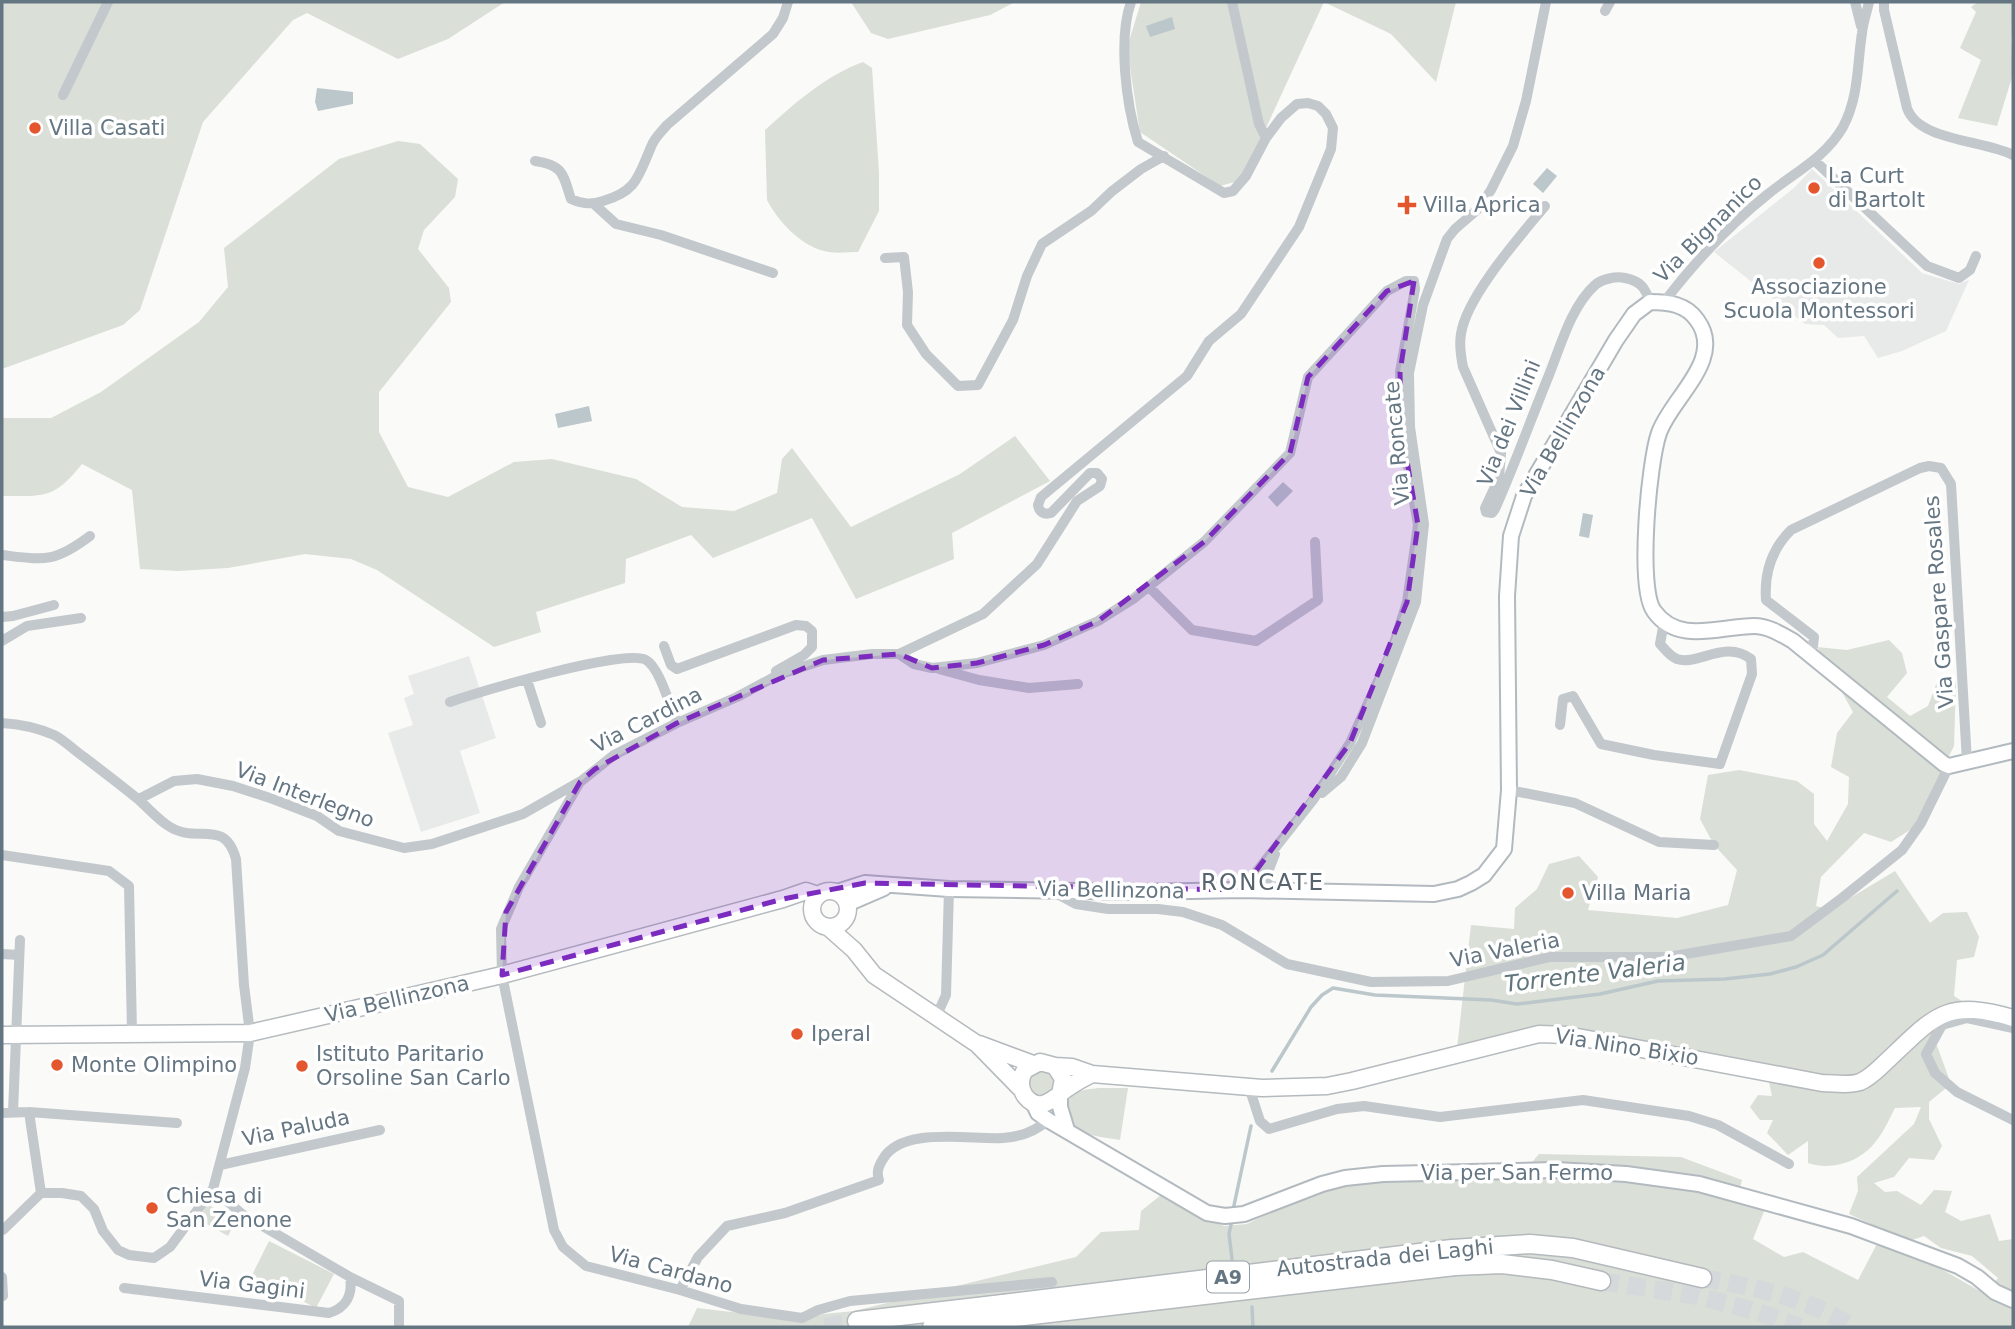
<svg xmlns="http://www.w3.org/2000/svg" width="2015" height="1329" viewBox="0 0 2015 1329" font-family="'DejaVu Sans',sans-serif">
  <style>
    .built { fill: #e8e9e9 }
    .green { fill: #dadfd7 }
    .water { fill: #bbc7cb }
    .lines { fill: none; stroke-linecap: round; stroke-linejoin: round }
    .stream { stroke: #bbc7cb; stroke-width: 3.5 }
    .street-tunnel { stroke: #d5d9db; stroke-width: 10; stroke-dasharray: 10 5; stroke-linecap: butt }
    .highway-tunnel { stroke: #d5d9db; stroke-width: 18; stroke-dasharray: 18 9; stroke-linecap: butt }
    .secondary-casing { stroke: #b3babf; stroke-width: 18 }
    .primary-casing { stroke: #b5babe; stroke-width: 19 }
    .highway-casing { stroke: #b4b9bd; stroke-width: 21 }
    .street { stroke: #c3c8cc; stroke-width: 10 }
    .secondary { stroke: #fff; stroke-width: 14 }
    .primary { stroke: #fff; stroke-width: 16 }
    .highway { stroke: #fff; stroke-width: 18 }
    .highway-bridge-casing { stroke: #b4b9bd; stroke-width: 21; stroke-linecap: butt }
    .highway-bridge { stroke: #fff; stroke-width: 18 }
    .marked { fill: #7b2cbf; fill-opacity: 0.2; stroke: #7b2cbf; stroke-width: 5; stroke-dasharray: 14 9; stroke-linejoin: round }
    .poi-dot { fill: #e4572e; stroke: #fff; stroke-width: 2.5 }
    .labels { text-anchor: middle; stroke-width: 7; stroke-linejoin: round; paint-order: stroke }
    .shield { fill: #fff; stroke: #939fa8; stroke-width: 2 }
    .shield-label { font-size: 19px; font-weight: bold; fill: #657683 }
    .poi-label { font-size: 21px; fill: #657683; stroke: #fff; text-anchor: start }
    .street-label { font-size: 21px; fill: #657683; stroke: #fff }
    .neighbourhood-label { font-size: 23px; letter-spacing: 2px; fill: #57646e; stroke: #fff }
    .water-label { font-size: 23px; font-style: italic; fill: #60757c; stroke: #fff }
  </style>
  <rect width="100%" height="100%" fill="#fafaf8"/>
  <path class="built" d="M1812,169l110,104 37,11 10,-4 -23,51 -44,20 -24,7 -14,-22 -26,2 -14,-13 -19,-1 -91,-72 81,-65z
    M469,656l27,82 -36,13 20,62 -59,19 -33,-99 25,-8 -9,-27 10,-4 -6,-18z"/>
  <path class="green" d="M2,2h503l-57,37 -50,20 -91,-46 -14,7 -90,102 -63,188 -17,15 -121,44z
    M851,2h164l-25,13 -102,24 -17,-6z
    M1141,2h183l-82,178 -22,6 -80,-54 -13,-84z
    M1324,2h132l-20,80 -45,-48z
    M1978,2h35l-2,38 2,34 -16,52 -39,-8 23,-58 -21,-12 16,-36 -5,-5z
    M863,62l9,6 7,105v38l-21,41c-10,0 -24,2 -34,-1 -24,-6 -46,-30 -57,-51l-2,-70c30,-27 60,-54 98,-68z
    M398,141l22,3 38,35 -3,18 -31,33 -6,19 31,39 2,14 -72,90v40l29,55 40,10 66,-35 38,-3 84,20 46,28 52,4 43,-18 5,-34 10,-11 59,79 109,-53 55,-38 35,45 -98,52 2,26 -98,40 -44,-81 -99,40 -22,-23 -65,24 -1,24 -89,29 5,20 -47,15 -117,-77 -26,-11 -46,-5 -77,14 -50,3 -38,-2 -8,-79 -50,-26c-28,35 -37,32 -80,32v-78h49l50,-26 98,-70 29,-35 -4,-39 115,-89z
    M1889,640l13,13 5,20 -20,24 23,19 18,-10 9,-24h19l-2,64 -14,28 -19,49 -30,19 -27,-9 -43,44 -5,29 14,4 65,-39 35,52 13,-10 24,-1 12,25 -5,20 -17,3 -3,36 8,5 -26,42 15,41 -22,18v17l13,27 -8,14 -25,-2 -15,19 -20,6 11,9 12,-1 24,14 13,-15 18,1 -7,21 16,9 29,-7 9,27 14,-2v88h-1325l9,-19 87,10 70,-7 222,-54 25,-25 38,-2 2,-19 25,-20 21,18 37,17 23,-2 41,-21 65,-24 168,-4 18,-21 142,3 61,23 -5,19 28,10 -12,30 31,18 19,-5 55,28 20,-38 37,12 70,40 13,-16 -26,-22 -31,-8 -17,-12 -15,5 -60,-27 9,-23 -1,-14 57,-53 7,-17 -26,1c-6,11 -11,24 -19,33 -15,21 -45,30 -68,22v-22l-20,14 -21,-22 6,-13h-13l-10,-13 8,-12 14,1 -3,-14 -178,-36 -57,-5 -78,16 15,-132 43,4 1,-21 22,-19 12,-25 30,-8 19,21 -10,33 89,8 51,-13 9,-35 -23,-25 -14,-26 8,-44 31,-5 58,11 17,13v30l13,17 21,-37 1,-27 -18,-10 6,-34 16,-21 -36,-65 30,3z
    M1030 1083a12 12 0 1 1 24 0a12 12 0 1 1-24 0Z
    M1099,1088h29l-8,52c-12,-2 -27,-3 -38,-9 -14,-8 -23,-30 -4,-39 6,-3 14,-3 21,-4z
    M207,1204l29,16 -8,16 -29,-16z
    M269,1241l65,33 -18,34 -64,-33z"/>
  <path class="water" d="M1172,17l3,12 -25,8 -4,-11z
    M317,88l36,4v12l-35,7 -3,-9z
    M1547,168l10,8 -14,17 -10,-9z
    M589,406l3,15 -34,7 -3,-14z
    M1283,482l10,9 -16,16 -9,-10z
    M1583,513l10,2 -4,23 -10,-2z"/>
  <g class="lines">
    <path class="stream" d="M1272,1071l39,-64 11,-12 11,-7 42,7 116,5 26,4 83,-10 58,-13 67,-2 45,-5 26,-7 27,-12 74,-64
      M1233,1210l18,-84
      M1232,1220l-3,14 3,25
      M1252,1307l1,20"/>
    <path class="street-tunnel" d="M1052,1282l8,45"/>
    <path class="highway-tunnel" d="M1702,1278c52,9 105,19 150,49
      M1601,1281l97,15 60,16 42,15
      M825,1327l32,-6"/>
    <defs>
      <path id="secondary" d="M837,892l28,-9 84,6 190,3 103,-2 192,4 24,-5 13,-6 13,-8 20,-26 5,-59 -2,-194 4,-60 13,-40 92,-156 18,-26 16,-12c18,0 36,2 47,18 29,39 -26,78 -38,113 -10,28 -22,155 -5,178 24,34 66,15 100,15 14,0 27,8 39,15l151,123 5,2 64,-15
        M847,904l37,-16
        M1060,1094v13l7,23
        M1033,1102l5,11 10,7 159,93 18,3 19,-2 78,-30 23,-6 38,-4 173,-4 70,4 73,10 152,42 107,40 19,11 18,15 18,8"/>
      <path id="primary" d="M812 909a18 18 0 1 1 36 0a18 18 0 1 1-36 0Z
        M828,927l26,23 20,25 103,69 45,46
        M2,1035l248,-2 252,-58 281,-76 23,-8 12,4
        M979,1044l54,20
        M1055,1066l17,1 20,7 170,14 65,-2 25,-5 187,-47 28,1 255,48c13,0 26,3 38,-1 12,-5 21,-16 30,-24 46,-44 58,-59 123,-40
        M1060,1094l3,-15 -8,-13 -15,-4 -15,8c-5,8 -6,17 0,26 15,19 30,1 43,-8 8,-6 16,-10 24,-14"/>
      <path id="highway" d="M1452,1249l78,-5 43,4 129,30
        M1455,1266l47,-2 50,6 49,11
        M857,1321l146,-17
        M932,1327l74,-9"/>
    </defs>
    <use href="#secondary" class="secondary-casing"/>
    <use href="#primary" class="primary-casing"/>
    <use href="#highway" class="highway-casing"/>
    <path class="street" d="M1232,2l27,122 7,14
      M1855,2l6,24
      M1884,2v8l23,98c11,33 77,32 106,47
      M1605,11l5,-9
      M63,95l45,-93
      M535,161c29,4 28,14 36,38 11,5 20,6 32,2 34,-10 35,-24 48,-54 3,-9 10,-15 16,-22l106,-91 10,-16 5,-16
      M1815,161l112,105 32,12 11,-8 6,-14
      M594,204l22,20 45,11 112,38
      M1545,206c-24,29 -79,91 -84,128 -2,11 0,23 2,33l38,86 -2,25 -14,30 1,4 6,1 3,-4c20,-45 36,-90 54,-134 12,-30 22,-68 46,-90 7,-6 21,-9 30,-7 15,3 20,9 25,24
      M885,258l19,-1 4,35 -1,33 19,29 32,32 20,-1 35,-65 14,-44 15,-32 49,-33 20,-19 30,-23 23,-13
      M1664,302c30,-39 65,-77 104,-108 27,-22 57,-36 75,-67 16,-30 14,-62 19,-94 1,-11 5,-21 7,-31
      M2,555c43,5 52,8 88,-19
      M1149,587l43,43 64,11 62,-41 -3,-58
      M2,617l11,-1 41,-11
      M2,641l25,-15 54,-8
      M664,646l7,19 6,4 119,-44 10,1 6,5v16l-8,8 -28,16
      M1806,652l7,-6 1,-9 -48,-37c-2,-27 6,-51 25,-70l129,-62 9,-2 12,2 10,16 16,278
      M899,654l15,10 18,4 45,-5 67,-18 54,-24 35,-22 71,-57 86,-89 18,-76 79,-86 19,-10h8l1,8 -15,83 1,54 17,99 -11,77 -15,48 -42,93 -37,57 -71,90
      M939,669l40,11 50,8 49,-4
      M527,680l14,43
      M450,702c28,-10 175,-54 196,-42 14,8 24,47 31,63
      M2,723c17,1 36,5 52,12 10,5 20,15 30,22 18,14 37,28 55,43 9,8 18,18 28,25 29,21 57,-9 69,34l8,126 6,48 -5,35 -32,121 -43,58 -16,11 -25,-3 -11,-5 -15,-19 -9,-22 -13,-13 -19,-3h-21l-38,37
      M1560,725l3,-26 10,-3 28,48 53,11 66,9 32,-90 -1,-15c-26,-20 -53,7 -74,0 -8,-3 -12,-10 -17,-15l4,-22
      M1509,790l66,13 84,39 55,3
      M1322,793l19,-16 21,-34 54,-141 8,-78 -14,-97 -1,-54 14,-68 24,-66 8,-10 22,-19 14,-20 22,-44 13,-45 20,-99
      M139,799l35,-18 23,-2 36,7 40,13 44,17 22,15 65,17 28,-4 91,-30 56,-32
      M2,855l107,16 20,15 3,147
      M1052,891l24,13 32,5h50l25,3 39,13 65,39 84,18 77,-1 102,-24h118l123,-21 51,-38 60,-48 19,-27 28,-57
      M1267,891l1,-19 7,-18
      M2,954l17,1
      M936,1017l10,-22 3,-106
      M2013,1028l-46,-10 -25,7 -16,29 9,19 22,19 56,28
      M1249,1087l11,34 9,8 68,-20 27,-3 76,11 143,-17 106,16 29,9 71,39
      M13,1112l7,-172
      M29,1112l12,81
      M2,1113l27,-1 148,11
      M220,1165l160,-35
      M213,1189l29,25 108,63 49,24v26
      M2,1277l1,19
      M1052,1282l-202,19 -32,9 -16,8 -61,-9 -61,-19 -94,-24 -23,-19 -9,-17 -52,-255 -1,-46 18,-42 61,-105 34,-27 63,-32 60,-26 41,-22 45,-15 49,-6h27l84,-40 54,-50 40,-63 23,-15 2,-7 -5,-6h-7l-39,40c-7,2 -12,-1 -13,-8l3,-8 146,-121 22,-35 32,-27 58,-87 32,-78 2,-21 -7,-14 -8,-8 -10,-3 -11,1 -16,14 -15,20 -20,38 -13,15 -9,2 -86,-51c-12,-38 -20,-103 -7,-140
      M124,1288l205,25c17,-5 24,-18 21,-36
      M680,1290l18,-33 29,-31 58,-13 94,-33c-3,-9 0,-14 4,-21 19,-33 87,-19 120,-21 16,-1 33,-7 45,-18"/>
    <use href="#secondary" class="secondary"/>
    <use href="#primary" class="primary"/>
    <use href="#highway" class="highway"/>
    <defs>
      <path id="highway-bridge" d="M1003,1304l449,-55
        M1006,1318l449,-52"/>
    </defs>
    <use href="#highway-bridge" class="highway-bridge-casing"/>
    <use href="#highway-bridge" class="highway-bridge"/>
  </g>
  <path class="marked" d="M1414,281l-14,91 1,54 17,99 -11,77 -57,141 -108,147 -377,-7 -82,16 -281,76 4,-63 74,-130 15,-13 82,-46 146,-63 76,-6 33,14 45,-5 67,-18 54,-24 106,-79 86,-89 18,-76 79,-86z"/>
  <g class="poi-dot">
    <circle cx="35" cy="128" r="7"/>
    <circle cx="1814" cy="188" r="7"/>
    <path d="M1403.5 194.5h7v7h7v7h-7v7h-7v-7h-7v-7h7z"/>
    <circle cx="1819" cy="263" r="7"/>
    <circle cx="1568" cy="893" r="7"/>
    <circle cx="797" cy="1034" r="7"/>
    <circle cx="57" cy="1065" r="7"/>
    <circle cx="302" cy="1066" r="7"/>
    <circle cx="152" cy="1208" r="7"/>
  </g>
  <g class="labels">
    <rect class="shield" x="1207" y="1261.5" width="42" height="31" rx="5"/>
    <g class="shield-label">
      <text x="1228" y="1284">A9</text>
    </g>
    <g class="poi-label">
      <text x="49" y="135">Villa Casati</text>
      <text x="1828" y="183">La Curt<tspan x="1828" dy="24">di Bartolt</tspan></text>
      <text x="1423" y="212">Villa Aprica</text>
      <text x="1819" y="294" text-anchor="middle">Associazione<tspan x="1819" dy="24">Scuola Montessori</tspan></text>
      <text x="1582" y="900">Villa Maria</text>
      <text x="811" y="1041">Iperal</text>
      <text x="316" y="1061">Istituto Paritario<tspan x="316" dy="24">Orsoline San Carlo</tspan></text>
      <text x="71" y="1072">Monte Olimpino</text>
      <text x="166" y="1203">Chiesa di<tspan x="166" dy="24">San Zenone</tspan></text>
    </g>
    <g class="street-label">
      <text transform="translate(1708 229) rotate(-45)" y="7">Via Bignanico</text>
      <text transform="translate(1509 423) rotate(-68)" y="7">Via dei Villini</text>
      <text transform="translate(1563 432) rotate(-60)" y="7">Via Bellinzona</text>
      <text transform="translate(1397 443) rotate(-95)" y="7">Via Roncate</text>
      <text transform="translate(1939 602) rotate(-94)" y="7">Via Gaspare Rosales</text>
      <text transform="translate(647 720) rotate(-27)" y="7">Via Cardina</text>
      <text transform="translate(305 795) rotate(21)" y="7">Via Interlegno</text>
      <text transform="translate(1111 890) rotate(1)" y="7">Via Bellinzona</text>
      <text transform="translate(1505 950) rotate(-11)" y="7">Via Valeria</text>
      <text transform="translate(397 999) rotate(-13)" y="7">Via Bellinzona</text>
      <text transform="translate(1627 1047) rotate(9)" y="7">Via Nino Bixio</text>
      <text transform="translate(296 1128) rotate(-12)" y="7">Via Paluda</text>
      <text x="1517" y="1180">Via per San Fermo</text>
      <text transform="translate(1385 1258) rotate(-6)" y="7">Autostrada dei Laghi</text>
      <text transform="translate(671 1270) rotate(15)" y="7">Via Cardano</text>
      <text transform="translate(252 1285) rotate(7)" y="7">Via Gagini</text>
    </g>
    <g class="neighbourhood-label">
      <text x="1263" y="890">RONCATE</text>
    </g>
    <g class="water-label">
      <text transform="translate(1595 973) rotate(-7)" y="8">Torrente Valeria</text>
    </g>
  </g>
  <rect width="2015" height="1329" fill="none" stroke="#657683" stroke-width="7"/>
</svg>
